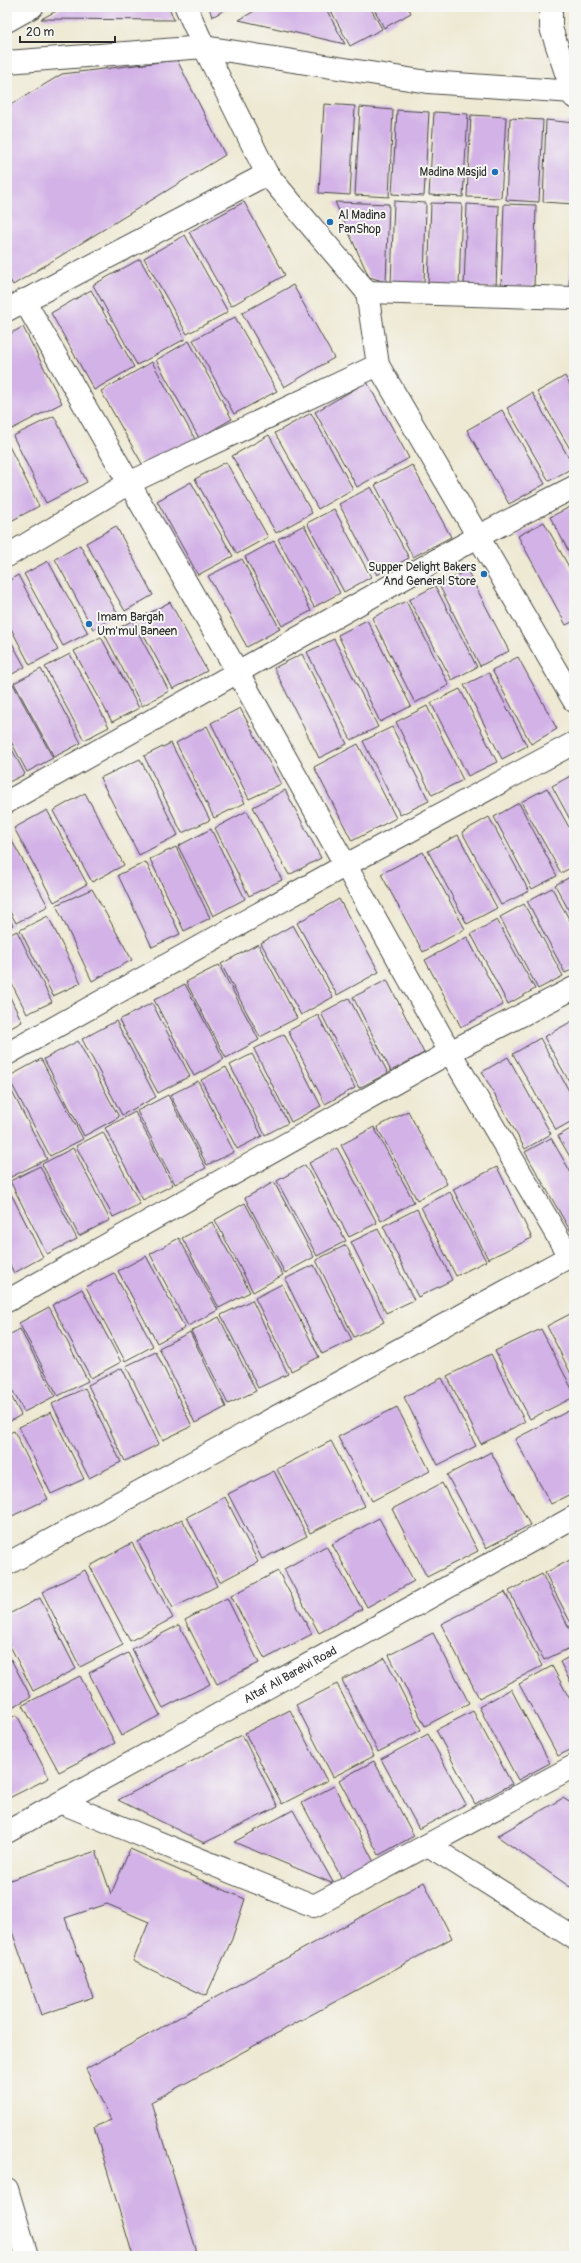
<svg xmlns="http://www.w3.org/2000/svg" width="581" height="2263" viewBox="0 0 581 2263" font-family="Pangolin,sans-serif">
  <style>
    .building { fill: #d3b2e7 }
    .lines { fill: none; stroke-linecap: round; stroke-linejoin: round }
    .street-casing { stroke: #484844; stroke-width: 24 }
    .secondary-casing { stroke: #484844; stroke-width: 24 }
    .street { stroke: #fff; stroke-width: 22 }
    .secondary { stroke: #fff; stroke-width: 22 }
    .poi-dot { fill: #1f6fb2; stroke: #f6f6f2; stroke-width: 1.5 }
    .labels { text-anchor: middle; stroke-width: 4; stroke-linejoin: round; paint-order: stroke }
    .poi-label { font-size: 12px; fill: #2b2b2b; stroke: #f6f6f2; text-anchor: end }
    .street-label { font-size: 12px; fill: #2b2b2b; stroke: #f6f6f2 }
  </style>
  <rect width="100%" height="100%" fill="#f6f6f2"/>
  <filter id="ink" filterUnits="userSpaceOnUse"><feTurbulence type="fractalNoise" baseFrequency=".025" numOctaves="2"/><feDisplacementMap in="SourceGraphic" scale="8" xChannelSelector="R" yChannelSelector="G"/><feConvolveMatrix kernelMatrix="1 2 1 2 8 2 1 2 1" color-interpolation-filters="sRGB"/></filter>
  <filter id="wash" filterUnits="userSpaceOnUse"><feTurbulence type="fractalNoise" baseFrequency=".012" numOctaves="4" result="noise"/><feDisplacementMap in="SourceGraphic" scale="16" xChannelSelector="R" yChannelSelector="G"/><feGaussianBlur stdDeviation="0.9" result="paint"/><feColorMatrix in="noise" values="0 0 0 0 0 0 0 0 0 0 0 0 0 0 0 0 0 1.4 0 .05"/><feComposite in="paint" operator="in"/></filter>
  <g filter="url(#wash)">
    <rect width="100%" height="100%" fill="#eee9d3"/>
    <g id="blocks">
      <path class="building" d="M64,7h105l5,13 -133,-1z
        M209,7h21l-18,10z
        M261,7h64l20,37 -106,-24z
        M329,7h41l12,22 -32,17z
        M373,7h35l3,6 -27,15z
        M177,60l48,95 -212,130 -6,-10v-168l55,-33z
        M324,104l31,2 -5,89 -31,-2z
        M360,107l33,3 -4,87 -34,-2z
        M397,110l32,2 -5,84 -32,-2z
        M434,112l34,2 -5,83 -34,-2z
        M471,115l35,2 -5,81 -34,-1z
        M510,118l33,2 -4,82 -33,-2z
        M546,120l28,3v81l-31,-2z
        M394,201l32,2 -2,83 -33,-2z
        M244,202l41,73 -54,31 -42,-74z
        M335,202l54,2 -3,78 -17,-5z
        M431,203l31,1 -3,84 -31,-2z
        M467,204l32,2 -3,82 -32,-1z
        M504,204l32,1 -2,84 -33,-1z
        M573,219h1v67h-5z
        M185,235l43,77 -41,22 -43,-76z
        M140,259l45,80 -48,26 -44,-80z
        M293,285l41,73 -50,29 -42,-74z
        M91,290l43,77 -40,23 -43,-77z
        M235,317l42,74 -43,23 -41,-74z
        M23,327l39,76 -50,26 -5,-9v-85z
        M189,341l43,78 -33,19 -43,-78z
        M152,362l44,79 -51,28 -44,-78z
        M565,376l9,16v64l-37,-64z
        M367,382l42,76 -52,29 -42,-75z
        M532,393l42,74 -25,14 -42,-73z
        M502,410l43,74 -36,20 -42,-74z
        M311,413l42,76 -35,20 -43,-76z
        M54,416l33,66 -41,21 -33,-67z
        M269,435l43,78 -36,20 -44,-77z
        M7,442l32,64 -28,15 -4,-7z
        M226,462l42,75 -31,17 -42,-75z
        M412,465l39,72 -38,20 -38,-72z
        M191,482l42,74 -35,19 -41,-74z
        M371,487l38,71 -32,17 -38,-71z
        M574,505v56l-24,-44z
        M334,509l37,68 -27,15 -37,-69z
        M544,522l30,54v45l-8,4 -48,-89z
        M304,525l36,68 -26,14 -36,-68z
        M116,526l37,69 -28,16 -39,-68z
        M274,541l37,70 -29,15 -37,-69z
        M80,545l38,70 -25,14 -38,-70z
        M242,559l38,70 -33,18 -39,-71z
        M48,561l40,72 -25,13 -39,-72z
        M467,570l42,81 -29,15 -41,-81z
        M18,575l40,75 -28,15 -23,-44v-39z
        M435,586l42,81 -25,13 -43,-80z
        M406,601l43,84 -34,18 -43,-85z
        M170,602l37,69 -34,18 -37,-69z
        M367,620l44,86 -31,16 -42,-87z
        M132,621l37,70 -27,15 -37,-71z
        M7,634l18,33 -18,10z
        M101,637l38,71 -27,14 -38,-71z
        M334,639l44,88 -27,13 -44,-88z
        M70,654l39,73 -25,13 -39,-73z
        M302,654l45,90 -28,14 -45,-90z
        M518,657l39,72 -26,15 -39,-74z
        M41,669l40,74 -27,14 -40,-74z
        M489,673l38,73 -25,13 -38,-74z
        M13,684l40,74 -26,14 -20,-38v-47z
        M460,689l37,73 -29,14 -37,-73z
        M427,706l36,74 -31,15 -36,-73z
        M240,708l41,76 -32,15 -38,-76z
        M207,726l38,77 -31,15 -38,-75z
        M392,727l37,74 -29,14 -37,-74z
        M7,740l18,34 -18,9z
        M171,743l39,77 -28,13 -38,-77z
        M358,744l38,74 -44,23 -38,-74z
        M140,759l38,76 -39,20 -39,-77z
        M574,774v53l-22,-41z
        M547,788l27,48v30l-13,7 -40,-71z
        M285,790l36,68 -32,17 -36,-68z
        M85,793l39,72 -32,17 -39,-71z
        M519,803l38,73 -25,13 -38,-72z
        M47,810l40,74 -33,18 -40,-74z
        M247,811l35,69 -33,16 -34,-68z
        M489,817l40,74 -28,14 -39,-73z
        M211,829l34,70 -32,17 -35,-70z
        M7,832l41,74 -32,17 -9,-17z
        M458,835l39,73 -30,16 -39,-73z
        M176,847l34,71 -26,13 -34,-72z
        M423,852l42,77 -42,23 -42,-78z
        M146,862l34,72 -28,13 -34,-72z
        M574,875v45l-19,-35z
        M552,888l22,40v41l-9,4 -38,-72z
        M92,889l40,71 -40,21 -36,-76z
        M339,899l40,73 -42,23 -40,-72z
        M524,904l39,72 -25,13 -38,-72z
        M7,915l6,10 -6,4z
        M48,916l33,67 -28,13 -33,-66z
        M497,920l38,69 -27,15 -37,-70z
        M293,925l40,72 -32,18 -40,-72z
        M17,931l35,71 -25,12 -20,-40v-38z
        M467,937l36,68 -42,22 -36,-67z
        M258,944l39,74 -37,19 -39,-73z
        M219,965l40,75 -33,18 -40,-76z
        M387,980l37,73 -33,18 -38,-74z
        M185,984l39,75 -30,17 -40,-76z
        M7,991l15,31 -15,8z
        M349,998l39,75 -29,15 -38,-75z
        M152,1003l38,73 -32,17 -39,-73z
        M318,1015l37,73 -30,16 -37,-73z
        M574,1020v70l-30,-53z
        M116,1021l40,76 -34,18 -40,-76z
        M284,1034l37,72 -30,16 -37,-73z
        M540,1038l34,62v20l-18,10 -43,-76z
        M78,1041l41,76 -35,19 -40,-77z
        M252,1054l36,69 -23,12 -35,-70z
        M508,1057l43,77 -26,15 -43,-77z
        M41,1059l42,80 -33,17 -42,-79z
        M226,1067l36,69 -25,13 -36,-69z
        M198,1081l36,71 -27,13 -37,-70z
        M7,1082l40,77 -36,18 -4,-8z
        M168,1095l38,73 -31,16 -38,-73z
        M408,1111l39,73 -30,16 -40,-73z
        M135,1112l38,73 -30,15 -38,-72z
        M374,1127l40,75 -33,19 -40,-76z
        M574,1127v37l-16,-28z
        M103,1132l37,72 -27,13 -37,-71z
        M551,1138l23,40v53l-3,1 -46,-80z
        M73,1148l37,72 -31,16 -37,-72z
        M337,1148l40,75 -28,14 -40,-74z
        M305,1165l41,76 -29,15 -40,-75z
        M40,1166l37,73 -30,15 -37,-73z
        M497,1167l35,71 -44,21 -35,-70z
        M274,1182l40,75 -29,16 -40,-75z
        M7,1186l36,71 -29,16 -7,-14z
        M450,1192l36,69 -30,15 -35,-69z
        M245,1203l38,72 -30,17 -38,-72z
        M417,1209l35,71 -34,17 -35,-71z
        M212,1222l38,70 -31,16 -37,-70z
        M378,1229l36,71 -28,13 -35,-71z
        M179,1238l39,72 -30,16 -38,-72z
        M346,1245l38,77 -30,15 -38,-77z
        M146,1256l39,72 -28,15 -39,-72z
        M314,1265l38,75 -30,14 -37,-75z
        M114,1273l39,73 -28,15 -39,-74z
        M282,1284l37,73 -28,14 -36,-73z
        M82,1289l39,73 -30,16 -39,-73z
        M252,1300l36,74 -30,14 -37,-73z
        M49,1307l39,74 -30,15 -39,-73z
        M574,1312v68l-27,-54z
        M219,1317l37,74 -28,13 -37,-73z
        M20,1329l35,67 -31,16 -17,-32v-44z
        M541,1329l33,64v4l-44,22 -35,-68z
        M190,1332l36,75 -31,16 -36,-75z
        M156,1352l36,74 -29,14 -37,-74z
        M491,1354l34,68 -44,22 -34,-68z
        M122,1368l37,76 -34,17 -37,-76z
        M442,1378l34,68 -38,19 -34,-68z
        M7,1388l14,27 -14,8z
        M85,1388l36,74 -32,16 -37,-74z
        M397,1407l33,64 -58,30 -34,-64z
        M574,1408v84l-23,12 -36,-65z
        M51,1412l33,67 -33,15 -32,-67z
        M14,1431l34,68 -36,17 -5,-10v-72z
        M331,1441l34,65 -55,27 -33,-64z
        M491,1452l39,73 -44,23 -39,-73z
        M274,1471l33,65 -45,23 -34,-65z
        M442,1483l36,68 -51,26 -35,-68z
        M225,1497l33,65 -38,20 -33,-65z
        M379,1518l35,63 -47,26 -35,-63z
        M182,1519l35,67 -44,22 -35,-66z
        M132,1543l41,75 -43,23 -40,-75z
        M326,1546l36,63 -43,24 -35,-64z
        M574,1558v71l-29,-56z
        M85,1570l38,75 -43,22 -38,-75z
        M278,1571l34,63 -47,25 -34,-63z
        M542,1574l32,64v8l-30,14 -35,-69z
        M505,1592l37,74 -63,32 -38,-74z
        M40,1598l36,71 -43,22 -26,-51v-25z
        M227,1598l32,65 -42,21 -32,-64z
        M179,1625l31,59 -47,24 -31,-59z
        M433,1633l36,70 -44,23 -36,-71z
        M7,1652l24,45 -24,13z
        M128,1653l32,62 -39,21 -32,-63z
        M574,1654v35l-14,-27z
        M385,1658l36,72 -43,22 -36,-72z
        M552,1666l22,41v41l-16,8 -39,-72z
        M80,1676l35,67 -56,29 -36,-67z
        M337,1684l37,72 -41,21 -37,-72z
        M511,1689l39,74 -32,17 -39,-73z
        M290,1710l37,71 -45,23 -37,-71z
        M473,1711l39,73 -37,20 -39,-74z
        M17,1715l32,63 -42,21v-80z
        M428,1734l38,70 -47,25 -38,-70z
        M242,1735l36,72 -74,36 -86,-43z
        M374,1761l40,75 -35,19 -40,-75z
        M334,1786l40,76 -32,17 -40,-76z
        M563,1798l11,7v77l-4,5 -73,-51z
        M293,1810l41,74 -100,-42z
        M130,1849l115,50 -13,40 -26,57 -73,-35 16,-39 -42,-18 -42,14 28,79 -52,18 -34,-98v-36l89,-30 15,43z
        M424,1882l28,56 -301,164 47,154h-65l-39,-129 17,-7 -25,-51z"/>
    </g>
  </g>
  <g filter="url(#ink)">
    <use href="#blocks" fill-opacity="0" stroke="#484844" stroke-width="1"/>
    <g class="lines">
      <defs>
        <g id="street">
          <path d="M186,7l18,40 63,127 100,118 11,73 196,336"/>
          <path d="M551,7v21l23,69"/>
          <path d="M7,21l25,-14"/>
          <path d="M367,292l207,6"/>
          <path d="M24,300l213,371 213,381 119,204 5,4"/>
          <path d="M7,310l260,-136"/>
          <path d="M7,556l122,-73 249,-118"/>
          <path d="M7,802l472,-266 95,-49"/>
          <path d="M7,1054l339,-189 228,-122"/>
          <path d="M7,1301l443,-249 124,-64"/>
          <path d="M62,1803l252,103 260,-140"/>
          <path id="s1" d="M7,1832l567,-315"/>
          <path d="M428,1845l146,93"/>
          <path d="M7,2189l20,67"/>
        </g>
        <path id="secondary" d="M7,62l197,-15 224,35 146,10
          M7,1564l567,-310"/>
      </defs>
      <use href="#street" class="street-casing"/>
      <use href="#secondary" class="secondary-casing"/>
      <use href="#street" class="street"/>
      <use href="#secondary" class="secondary"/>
    </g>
  </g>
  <g class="poi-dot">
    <circle cx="495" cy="172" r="4"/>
    <circle cx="330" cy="222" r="4"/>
    <circle cx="484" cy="574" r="4"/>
    <circle cx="89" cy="624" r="4"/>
  </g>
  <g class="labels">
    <g class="poi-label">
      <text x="487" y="176">Madina Masjid</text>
      <text x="338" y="219" text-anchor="start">Al Madina<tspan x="338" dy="14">PanShop</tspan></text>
      <text x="476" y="571">Supper Delight Bakers<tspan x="476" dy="14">And General Store</tspan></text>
      <text x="97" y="621" text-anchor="start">Imam Bargah<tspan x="97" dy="14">Um'mul Baneen</tspan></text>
    </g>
    <g class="street-label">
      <text dy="4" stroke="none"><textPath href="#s1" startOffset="324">Altaf Ali Barelvi Road</textPath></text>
    </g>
  </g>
  <rect width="581" height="2263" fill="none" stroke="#f6f6f2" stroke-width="24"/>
  <path d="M20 36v6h95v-6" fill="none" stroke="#2b2b2b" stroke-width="2"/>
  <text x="26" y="36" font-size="12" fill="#2b2b2b" stroke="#f6f6f2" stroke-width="3" paint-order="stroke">20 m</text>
</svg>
